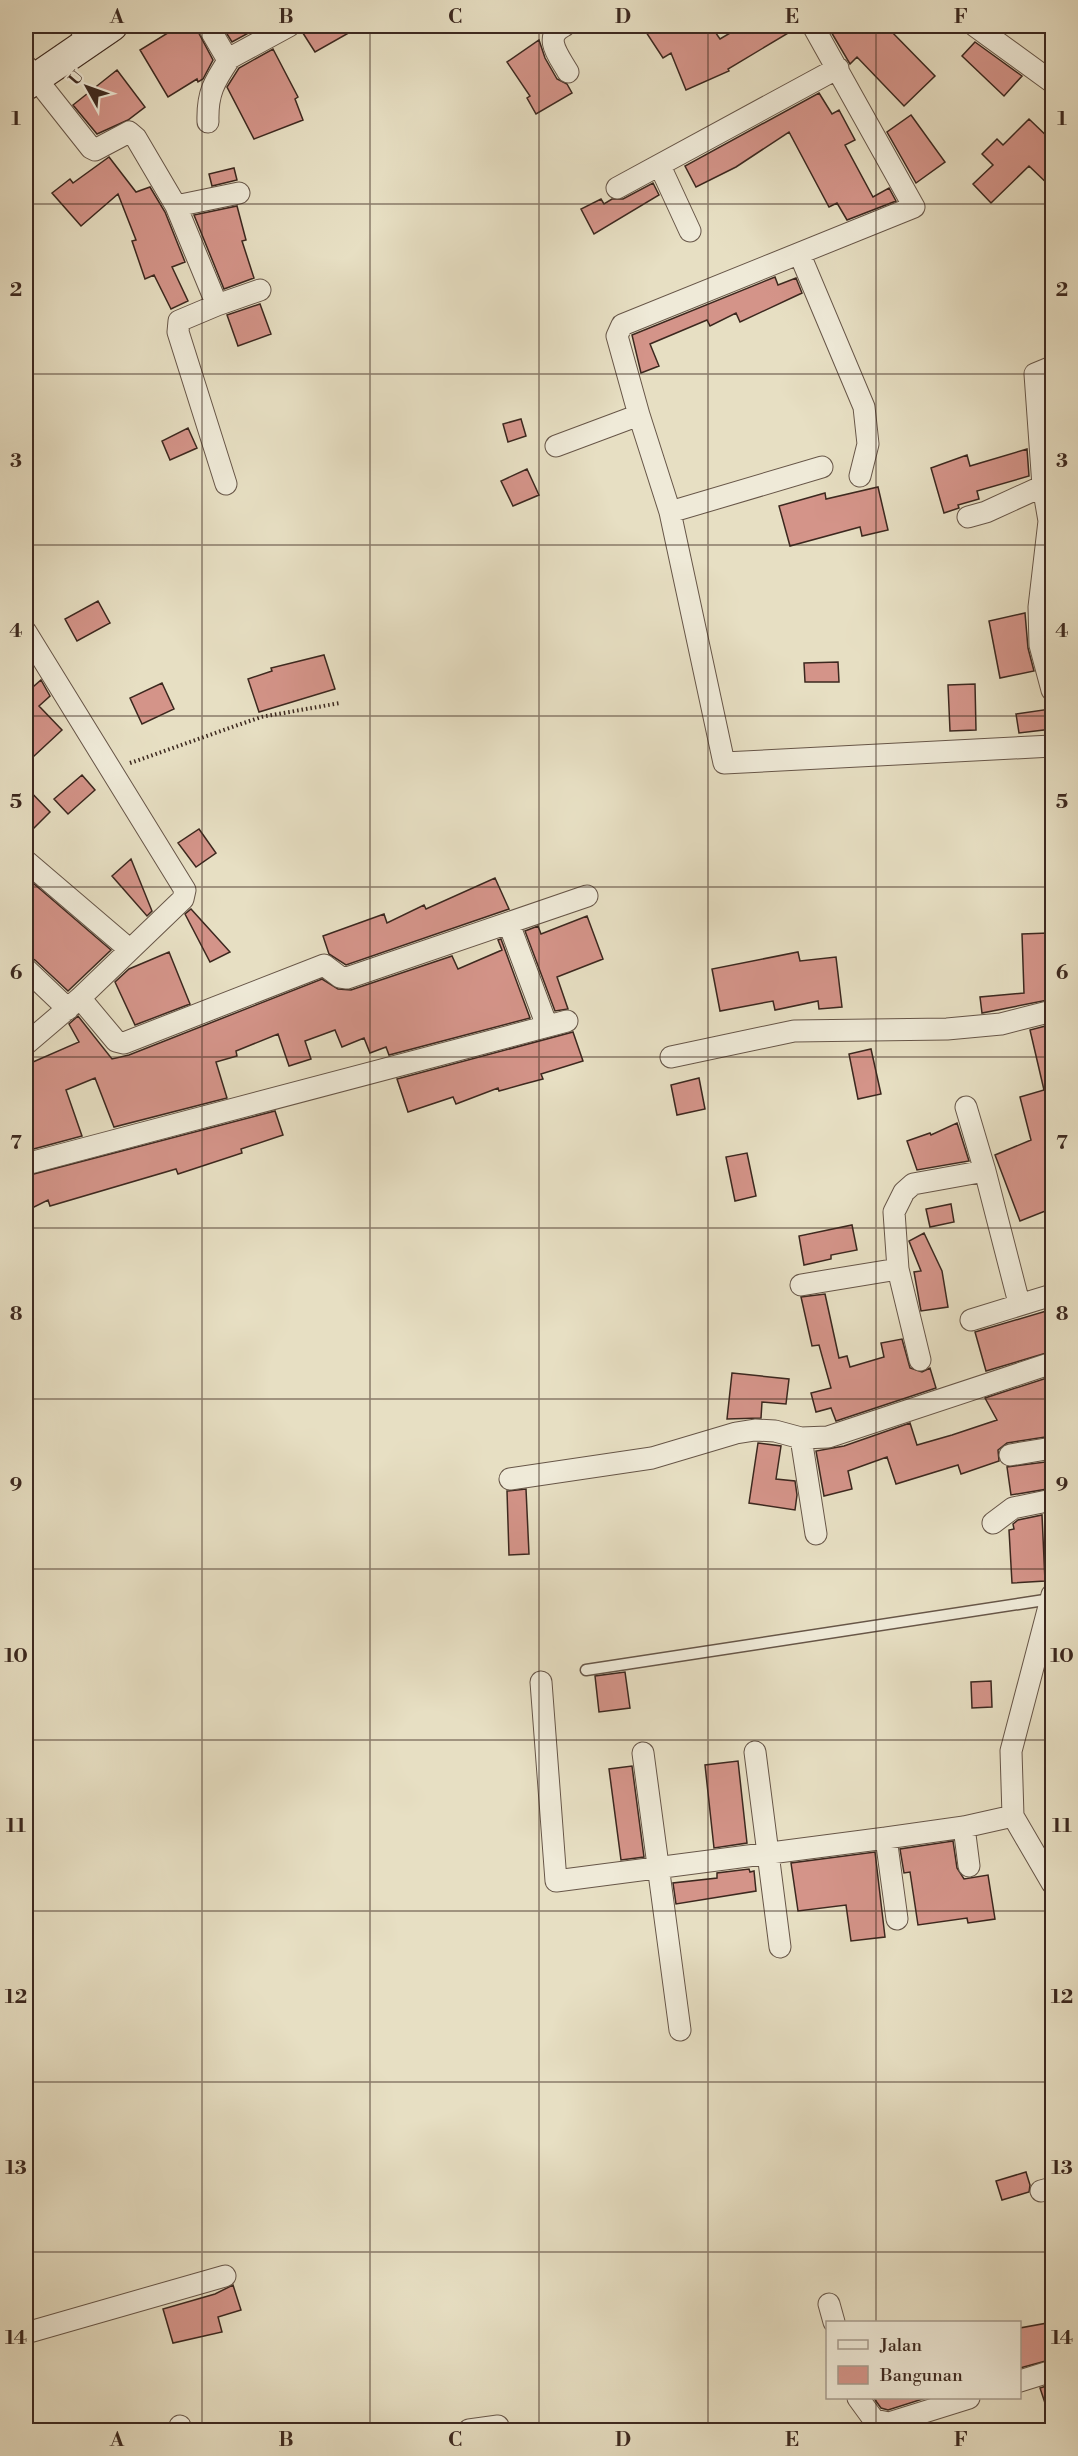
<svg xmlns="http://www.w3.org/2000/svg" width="1078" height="2456" viewBox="0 0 1078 2456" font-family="'Libre Bodoni',serif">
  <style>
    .building { fill: #d49489; stroke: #3c281f; stroke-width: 1.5 }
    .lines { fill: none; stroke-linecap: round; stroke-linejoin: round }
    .lane-casing { stroke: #675648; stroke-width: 13 }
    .street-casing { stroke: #675648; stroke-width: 23 }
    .secondary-casing { stroke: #3c281f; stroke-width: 32 }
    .path { stroke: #3c281f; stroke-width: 4; stroke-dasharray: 1.5 3; stroke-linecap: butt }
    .lane { stroke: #efead8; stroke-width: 10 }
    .street { stroke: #efead8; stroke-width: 21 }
    .secondary { stroke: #efead8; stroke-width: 30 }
    .grid { fill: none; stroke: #3c281f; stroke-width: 1.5; stroke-opacity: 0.55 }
    .neatline { fill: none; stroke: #3c281f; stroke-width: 2 }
    .grid-label { font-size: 20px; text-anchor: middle; font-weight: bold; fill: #3c281f }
  </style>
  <rect width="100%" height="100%" fill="#e7dfc3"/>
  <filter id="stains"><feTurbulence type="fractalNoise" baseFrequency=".00333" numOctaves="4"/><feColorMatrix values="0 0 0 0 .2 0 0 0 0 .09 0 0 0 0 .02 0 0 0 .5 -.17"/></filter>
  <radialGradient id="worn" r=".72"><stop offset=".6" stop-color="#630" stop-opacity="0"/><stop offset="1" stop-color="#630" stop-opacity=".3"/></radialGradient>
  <path class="building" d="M179,26h16l18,34 -10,19 -5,3 -1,-3 -29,18 -28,-47z
    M222,26h29l3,4 -22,12z
    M302,26h59l-46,26 -14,-22z
    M642,26h69l9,13 22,-13h58l-72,43 1,2 -43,19 -15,-37 -8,5z
    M834,26h52l49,50 -31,30 -47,-49 -7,7 -20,-34z
    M539,40l6,18 12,21 10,5 5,9 -36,21 -9,-16 3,-2 -23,-34z
    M975,42l47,34 -18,20 -42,-40z
    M273,49l25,48 -3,2 8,21 -49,19 -27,-52 12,-19z
    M117,70l28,37 -17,13 -31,14 -24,-29z
    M819,93l13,21 7,-4 16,30 -10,5 28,52 16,-9 7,13 -49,19 -10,-17 -8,4 -40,-75 -53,35 -40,20 -11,-21z
    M911,115l34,47 -29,21 -29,-51z
    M1029,119l24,23v47l-24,-23 -38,37 -18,-19 20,-19 -11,-11 15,-15 6,6z
    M109,157l27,35 14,-5 15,25 20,50 -13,5 16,34 -17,8 -17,-34 -9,4 -13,-38 4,-1 -18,-46 -37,32 -29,-33 18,-14 3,4z
    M234,168l3,12 -25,6 -3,-12z
    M653,183l6,12 -65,39 -13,-25 20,-10 3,5 8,-5h11z
    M237,206l9,34 -4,1 12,37 -30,11 -30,-74z
    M775,277l3,8 18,-7 6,15 -62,29 -4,-9 -26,13 -3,-6 -57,24 9,22 -18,7 -9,-38z
    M260,304l11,30 -33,12 -11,-31z
    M521,419l5,17 -18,6 -5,-18z
    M188,428l9,20 -27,12 -8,-19z
    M1027,449l2,27 -52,15 2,8 -21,6 1,3 -15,5 -13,-45 36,-13 3,11z
    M527,469l12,26 -26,11 -12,-25z
    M878,487l10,43 -26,6 -2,-9 -70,19 -11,-40 46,-13 1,6z
    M98,601l12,22 -33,18 -12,-22z
    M1025,613l3,35 6,23 -34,7 -11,-57z
    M324,655l11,34 -76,23 -11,-33 24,-8 -1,-3z
    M838,662l1,20h-34l-1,-19z
    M41,680l9,16 -11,10 23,24 -29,27 -7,-8v-56z
    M162,683l12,26 -32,15 -12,-26z
    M975,684l1,46 -26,1 -2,-46z
    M1050,709l2,20 -33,4 -3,-19z
    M82,775l13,15 -27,24 -14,-15z
    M26,787l24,25 -24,24z
    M199,829l17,24 -20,14 -18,-24z
    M131,859l21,52 -5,5 -35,-40z
    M26,877l85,73 -43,41 -33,-31 -9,-5z
    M495,878l14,31 -163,56 -17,-11 -6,-18 61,-22 3,9 37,-18 2,4z
    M191,909l39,43 -20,10 -25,-48z
    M587,916l16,43 -46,18 11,32 -13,2 -30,-80 13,-5 3,8z
    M1048,933l5,66 -71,14 -2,-16 44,-4 -2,-59z
    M501,939l29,79 -141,37 -3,-8 -16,6 -6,-15 -22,9 -7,-17 -30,11 6,18 -22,7 -11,-32 -42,17 1,5 -21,6 11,36 -113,29 -19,-49 -29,12 16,46 -56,15v-86l53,-23 -10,-18 9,-8 34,43 17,-4 193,-76 16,10 13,1 101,-34 6,13 44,-19 -4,-10z
    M169,952l21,52 -55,21 -20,-43 14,-13z
    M798,952l2,9 36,-4 6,50 -23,2 -1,-8 -43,9 -2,-9 -53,10 -8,-42z
    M1053,1024v147l-8,3 8,19v15l-33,13 -25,-66 36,-15 -11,-43 24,-7 -14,-60z
    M573,1032l10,29 -42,13 2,5 -19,5 -25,7 -1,-3 -42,16 -3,-7 -45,15 -11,-33z
    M871,1049l10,45 -23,5 -9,-45z
    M699,1078l6,31 -28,6 -6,-30z
    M275,1111l8,24 -42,14 1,4 -64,21 -2,-5 -126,37 -2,-6 -22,11v-35z
    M957,1123l12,38 -52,9 -10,-29 23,-8 1,2z
    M747,1153l9,43 -21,5 -9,-44z
    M951,1204l3,18 -24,5 -4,-18z
    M852,1225l5,25 -26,5v4l-27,6 -5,-29z
    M924,1233l18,38 6,36 -27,4 -7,-39 7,-1 -12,-30z
    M825,1294l14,64 8,-2 3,11 34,-10 -3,-14 21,-4 8,29 12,4 8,-4 6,20 -100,33 -5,-13 -15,4 -5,-19 20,-5 -12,-43 -7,1 -11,-49z
    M1053,1309v42l-67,20 -11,-39z
    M732,1373l57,6 -3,25 -24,-2 -1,16 -34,1z
    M1053,1376v22l-7,2 6,36 -45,7 -9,7 1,11 -38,13 -3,-9 -62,19 -9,-27 -39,14 4,18 -28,7 -8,-45 28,-5 66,-23 7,22 35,-10 45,-15 -12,-22z
    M758,1443l23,3 -5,33 19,2 2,14 -2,15 -46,-7z
    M1053,1461v27l-42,7 -4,-28z
    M526,1489l3,65 -20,1 -2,-64z
    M1042,1515l3,66 -33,2 -3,-53 5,-1 -1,-5 5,-4z
    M625,1672l5,36 -31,4 -4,-36z
    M991,1681l1,26 -20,1 -1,-26z
    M738,1761l9,82 -33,5 -9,-83z
    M632,1766l12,91 -23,3 -12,-91z
    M953,1841l4,27 7,11 24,-4 7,44 -27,4 -1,-5 -49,7 -8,-53 -6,1 -4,-24z
    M875,1852l10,85 -34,4 -5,-36 -48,6 -7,-48z
    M749,1869l1,3 4,-1 2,20 -80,13 -3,-21 44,-5v-5z
    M1026,2172l4,13 -1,7 -27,8 -6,-19z
    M233,2285l8,25 -23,7 4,15 -49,11 -10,-34 52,-15z
    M1053,2322v37l-33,9v-40z
    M1053,2384v31h-4l-9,-27z
    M873,2397h53v1l-38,12 -7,-2z"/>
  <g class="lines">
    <defs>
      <path id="lane" d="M586,1670l465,-71"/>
      <path id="street" d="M79,26l10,15
        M208,26l17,29 5,3 59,-32
        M564,26c-22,11 -5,30 4,46
        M975,26l77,56
        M26,66l65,82 4,2 34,-18 7,6 40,68 41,99 -38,16 -1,11 48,152
        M208,122c-1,-29 6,-40 22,-64
        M660,166l30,65
        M617,188l221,-120
        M176,206l63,-13
        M800,255l64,152 4,37 -8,32
        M217,305l43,-15
        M1052,367l-17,7 8,112 6,35 -10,86 1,38 12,45
        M639,415l-22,-79 5,-11 292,-118 -101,-181
        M556,446l83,-31 31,97 54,251 328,-17
        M670,512l152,-45
        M968,517l18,-5 57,-26
        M26,632l159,258 -2,9 -103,99 -54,46
        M26,861l103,88
        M509,924l38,102
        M26,969l42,40
        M80,998l36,43 8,2 200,-78 16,12 7,1 240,-82
        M671,1057l123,-26 153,-2 54,-5 51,-13
        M966,1107l19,64 34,132
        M26,1164l541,-143
        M801,1285l97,-16
        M971,1320l81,-25
        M920,1360l-22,-91 -4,-57 10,-20 9,-8 72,-13
        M801,1438l15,96
        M1010,1455l42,-7
        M510,1479l142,-21 84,-25 19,-3 20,1 26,7 27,-1 224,-74
        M993,1523l20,-15 39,-8
        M1052,1595l-41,156 2,65 39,67
        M541,1682l15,199 330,-43 78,-11 49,-11
        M755,1752l25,195
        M643,1753l37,277
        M964,1827l5,39
        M886,1838l11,81
        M1041,2191l11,-3
        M829,2304l5,18
        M26,2333l199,-57
        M1020,2381l32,-10
        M858,2398l16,22 15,3 80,-25
        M180,2426l1,4
        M469,2430l29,-4"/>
      <path id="secondary" d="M26,85l86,-59"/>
    </defs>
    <use href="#lane" class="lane-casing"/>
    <use href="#street" class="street-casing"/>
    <use href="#secondary" class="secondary-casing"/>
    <path class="path" d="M130,763l131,-46 79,-14"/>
    <use href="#lane" class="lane"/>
    <use href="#street" class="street"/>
    <use href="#secondary" class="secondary"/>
  </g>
  <path class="grid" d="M202,26v2404M370,26v2404M539,26v2404M708,26v2404M876,26v2296M26,204h1026M26,374h1026M26,545h1026M26,716h1026M26,887h1026M26,1057h1026M26,1228h1026M26,1399h1026M26,1569h1026M26,1740h1026M26,1911h1026M26,2082h1026M26,2252h1026M876,2398v32"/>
  <rect width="1078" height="2456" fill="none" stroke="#e7dfc3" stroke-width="66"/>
  <rect x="826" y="2321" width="195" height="78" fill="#efead8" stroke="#a79c8e" stroke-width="1.5"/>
  <rect x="838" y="2340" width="30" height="9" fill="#efead8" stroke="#a79c8e" stroke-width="1.5"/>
  <text x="880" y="2351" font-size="18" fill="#3c281f">Jalan</text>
  <rect x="838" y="2366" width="30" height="18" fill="#d49489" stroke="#a79c8e" stroke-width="1.5"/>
  <text x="880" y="2381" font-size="18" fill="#3c281f">Bangunan</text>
  <g transform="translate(87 87) rotate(310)" stroke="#efead8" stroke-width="4.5" paint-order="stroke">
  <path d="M0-4.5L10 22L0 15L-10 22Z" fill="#3c281f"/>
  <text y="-9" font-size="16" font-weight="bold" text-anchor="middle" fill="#3c281f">U</text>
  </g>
  <rect x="33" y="33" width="1012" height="2390" class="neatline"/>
  <g class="grid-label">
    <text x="117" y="23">A</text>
    <text x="286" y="23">B</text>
    <text x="455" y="23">C</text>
    <text x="623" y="23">D</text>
    <text x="792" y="23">E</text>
    <text x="961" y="23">F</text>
    <text x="16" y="125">1</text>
    <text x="1062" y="125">1</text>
    <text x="16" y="296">2</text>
    <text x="1062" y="296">2</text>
    <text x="16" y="467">3</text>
    <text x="1062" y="467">3</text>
    <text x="16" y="637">4</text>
    <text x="1062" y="637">4</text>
    <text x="16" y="808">5</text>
    <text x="1062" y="808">5</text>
    <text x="16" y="979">6</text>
    <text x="1062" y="979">6</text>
    <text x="16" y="1149">7</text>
    <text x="1062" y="1149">7</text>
    <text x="16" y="1320">8</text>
    <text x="1062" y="1320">8</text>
    <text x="16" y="1491">9</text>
    <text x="1062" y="1491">9</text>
    <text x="16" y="1662">10</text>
    <text x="1062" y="1662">10</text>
    <text x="16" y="1832">11</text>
    <text x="1062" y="1832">11</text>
    <text x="16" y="2003">12</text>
    <text x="1062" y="2003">12</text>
    <text x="16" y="2174">13</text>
    <text x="1062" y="2174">13</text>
    <text x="16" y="2344">14</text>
    <text x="1062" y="2344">14</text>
    <text x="117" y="2446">A</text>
    <text x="286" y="2446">B</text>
    <text x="455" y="2446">C</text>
    <text x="623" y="2446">D</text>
    <text x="792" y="2446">E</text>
    <text x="961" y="2446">F</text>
  </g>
  <rect width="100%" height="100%" filter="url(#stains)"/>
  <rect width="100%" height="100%" fill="url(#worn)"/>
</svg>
